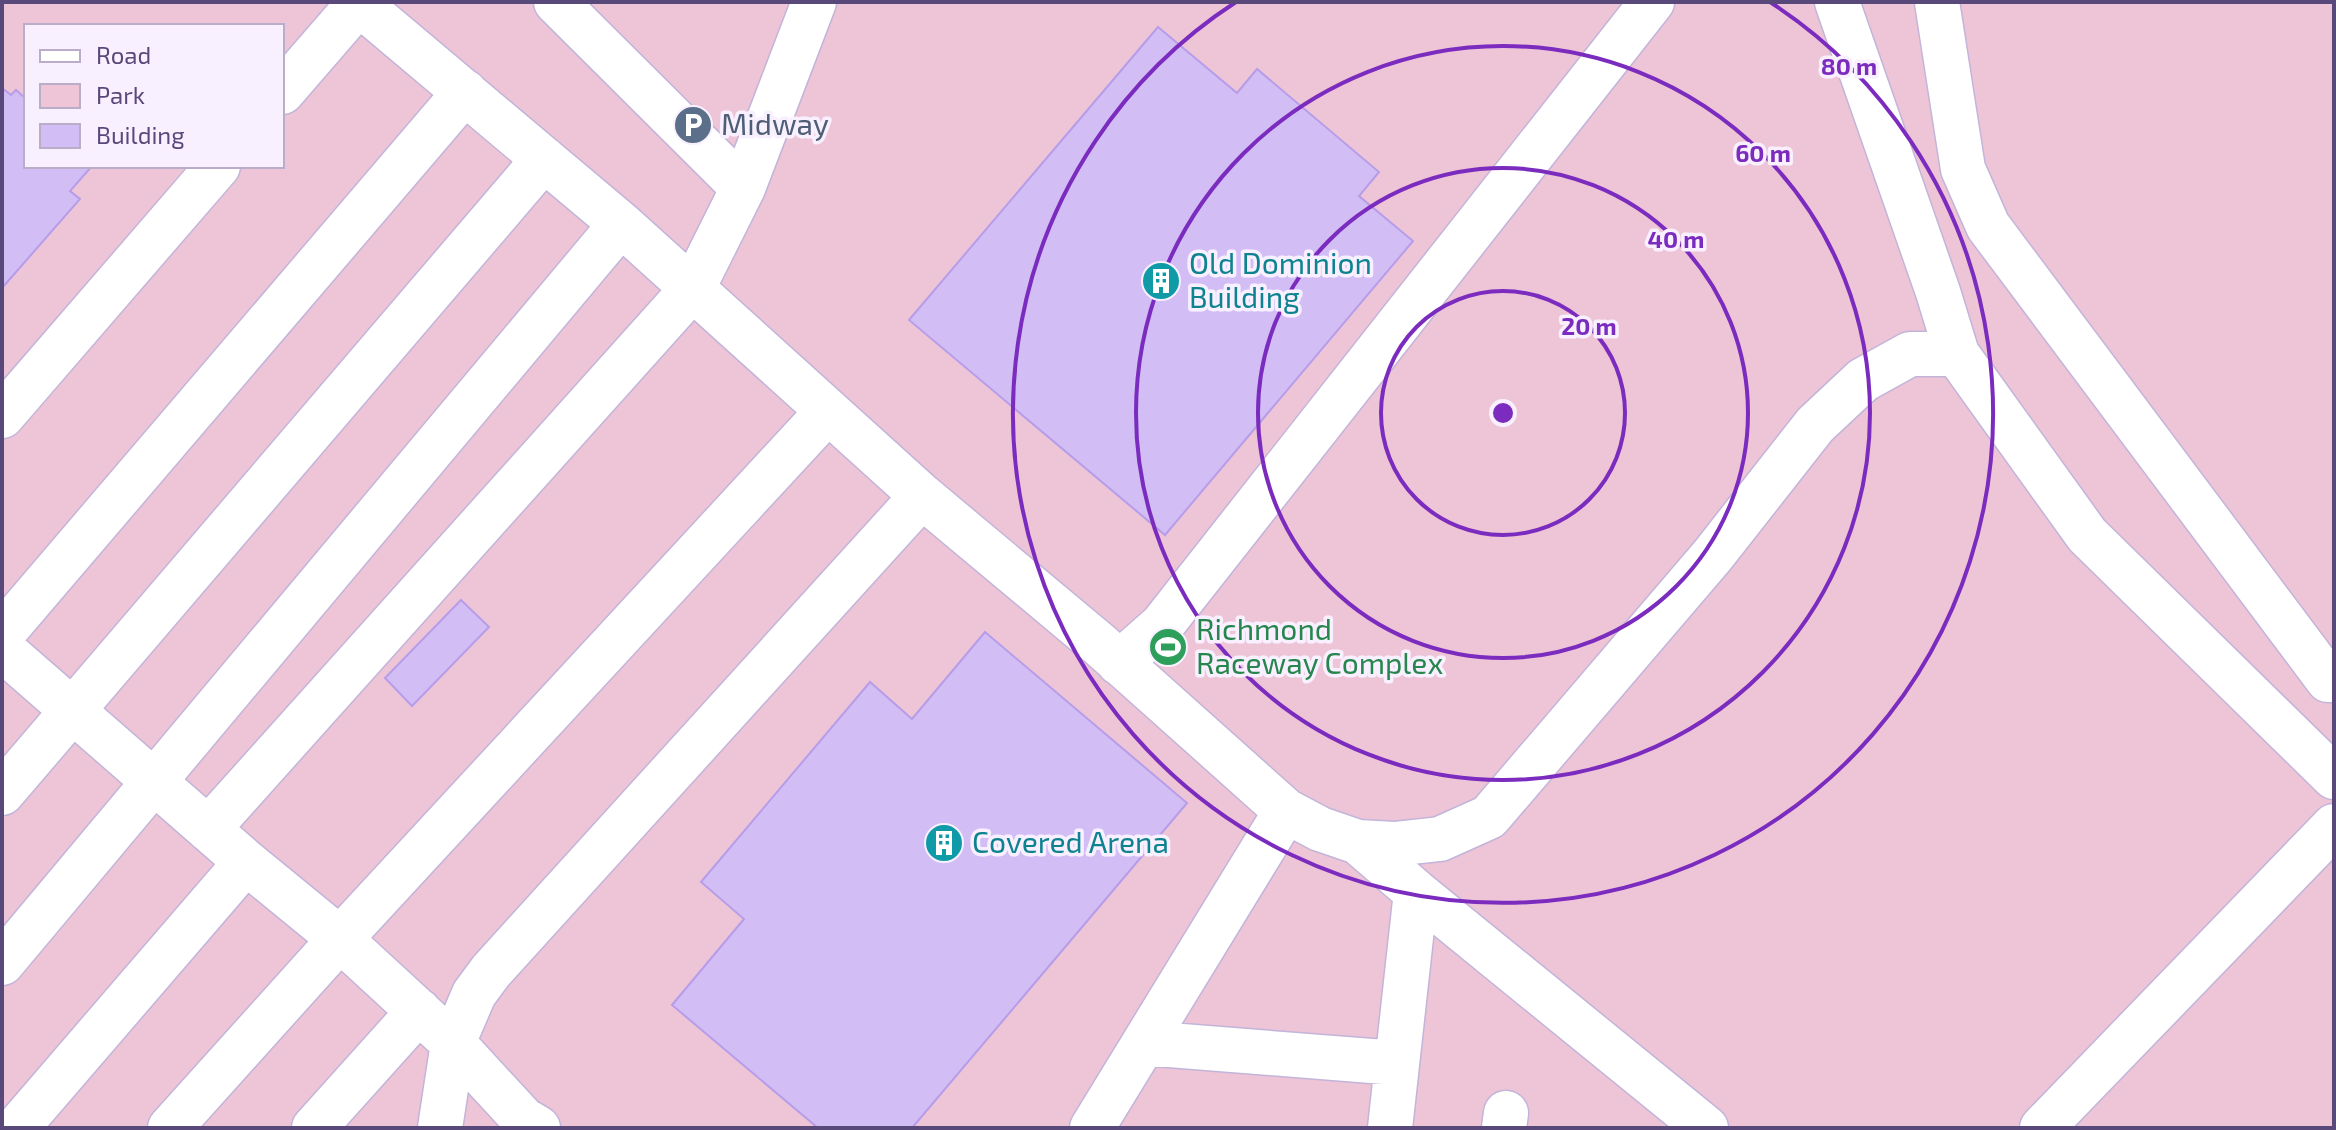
<svg xmlns="http://www.w3.org/2000/svg" width="2336" height="1130" viewBox="0 0 2336 1130" font-family="'Exo 2',sans-serif">
  <style>
    .green { fill: #edc5d7; fill-rule: evenodd }
    .building { fill: #d2bef5; stroke: #b79de9; stroke-width: 2 }
    .lines { fill: none; stroke-linecap: round; stroke-linejoin: round }
    .minor-casing { stroke: #c3b4d9; stroke-width: 47 }
    .minor { stroke: #fff; stroke-width: 44 }
    .ring { fill: none; stroke: #7b2cbf; stroke-width: 4 }
    .labels { text-anchor: middle; stroke-width: 7; stroke-linejoin: round; paint-order: stroke }
    .service-label { font-size: 30px; fill: #4e5e75; stroke: #f9f0ff; text-anchor: start }
    .culture-label { font-size: 30px; fill: #0d838f; stroke: #f9f0ff; text-anchor: start }
    .leisure-label { font-size: 30px; fill: #27864d; stroke: #f9f0ff; text-anchor: start }
    .centre { fill: #7b2cbf; stroke: #f9f0ff; stroke-width: 4 }
    .ring-label { font-size: 24px; text-anchor: middle; font-weight: bold; fill: #7b2cbf; stroke: #f9f0ff; stroke-width: 7; stroke-linejoin: round; paint-order: stroke }
  </style>
  <rect width="100%" height="100%" fill="#f5e8fe"/>
  <path class="green" d="M2,2h2332v1126h-2332zM26,26h256v140h-256z"/>
  <path class="building" d="M1158,27l79,66 20,-24 122,103 -20,24 54,45 -248,294 -256,-215z
    M2,88l9,7 5,-5 10,9v67h66l-22,25 10,8 -78,89z
    M461,600l28,27 -77,79 -27,-28z
    M985,632l202,171 -275,325h-94l-146,-123 72,-86 -43,-37 169,-200 42,37z"/>
  <g class="lines">
    <defs>
      <path id="minor" d="M357,2l264,222 301,272 177,148 187,167 34,18 38,13 36,2 46,-5 49,-22 224,-262 102,-130 48,-45 47,-26h47
        M556,2l187,186
        M1837,2l101,290 19,62 130,181 247,242
        M1937,2l26,167 25,57 340,454h6
        M282,92l77,-89
        M2,416l216,-250
        M2,634l463,-542
        M2,649l244,213 94,77 113,104 70,76 15,9
        M1119,663l43,-38 490,-623
        M2,793l542,-634
        M208,829l485,-541 50,-100 71,-186
        M1358,842l58,50 290,236
        M2,963l619,-739
        M1144,1043l253,20
        M17,1128l229,-266
        M170,1128l170,-189 488,-528
        M314,1128l105,-117
        M440,1128l13,-85 21,-49 17,-23 431,-475
        M1092,1128l194,-317
        M1390,1128l26,-236
        M1504,1128l2,-15
        M2042,1128l292,-302"/>
    </defs>
    <use href="#minor" class="minor-casing"/>
    <use href="#minor" class="minor"/>
  </g>
  <g class="ring">
    <circle cx="1503" cy="413" r="122"/>
    <circle cx="1503" cy="413" r="245"/>
    <circle cx="1503" cy="413" r="367"/>
    <path d="M1770 2A490 490 0 1 1 1236 2"/>
  </g>
  <defs>
    <symbol id="parking-disc" viewBox="-11 -11 22 22"><circle r="9.5" fill="#5c6f8a" stroke="#f9f0ff"/><path d="M-3.5-5.5H1a3.5 3.5 0 0 1 0 7H-1V5.5H-3.5ZM-1-3.4V-.6H.8a1.4 1.4 0 0 0 0-2.8Z" fill="#fff"/></symbol>
    <symbol id="building-disc" viewBox="-11 -11 22 22"><circle r="9.5" fill="#0f9aa8" stroke="#f9f0ff"/><path d="M-4-6H4V6H1V3H-1V6H-4ZM-2.5-4.3h1.7v1.8h-1.7ZM.8-4.3h1.7v1.8H.8ZM-2.5-1h1.7V.8h-1.7ZM.8-1h1.7V.8H.8Z" fill="#fff"/></symbol>
    <symbol id="stadium-disc" viewBox="-11 -11 22 22"><circle r="9.5" fill="#2e9e5b" stroke="#f9f0ff"/><path d="M0-5a6.5 5 0 1 0 0 10a6.5 5 0 1 0 0-10ZM-3.5-1.8h7v3.6h-7Z" fill="#fff"/></symbol>
  </defs>
  <g fill-rule="evenodd">
    <use href="#parking-disc" x="671" y="103" width="44" height="44"/>
    <use href="#building-disc" x="1139" y="259" width="44" height="44"/>
    <use href="#stadium-disc" x="1146" y="625" width="44" height="44"/>
    <use href="#building-disc" x="922" y="821" width="44" height="44"/>
  </g>
  <g class="labels">
    <g class="service-label">
      <text x="721" y="135">Midway</text>
    </g>
    <g class="culture-label">
      <text x="1189" y="274">Old Dominion<tspan x="1189" dy="34">Building</tspan></text>
      <text x="972" y="853">Covered Arena</text>
    </g>
    <g class="leisure-label">
      <text x="1196" y="640">Richmond<tspan x="1196" dy="34">Raceway Complex</tspan></text>
    </g>
  </g>
  <circle cx="1503" cy="413" r="12" class="centre"/>
  <g class="ring-label">
    <text x="1849" y="75">80 m</text>
    <text x="1763" y="162">60 m</text>
    <text x="1676" y="248">40 m</text>
    <text x="1589" y="335">20 m</text>
  </g>
  <rect width="2336" height="1130" fill="none" stroke="#59497b" stroke-width="8"/>
  <rect x="24" y="24" width="260" height="144" fill="#f9f0ff" stroke="#b9adca" stroke-width="2"/>
  <rect x="40" y="50" width="40" height="12" fill="#ffffff" stroke="#b9adca" stroke-width="2"/>
  <text x="96" y="64" font-size="24" fill="#59497b">Road</text>
  <rect x="40" y="84" width="40" height="24" fill="#edc5d7" stroke="#b9adca" stroke-width="2"/>
  <text x="96" y="104" font-size="24" fill="#59497b">Park</text>
  <rect x="40" y="124" width="40" height="24" fill="#d2bef5" stroke="#b9adca" stroke-width="2"/>
  <text x="96" y="144" font-size="24" fill="#59497b">Building</text>
</svg>
